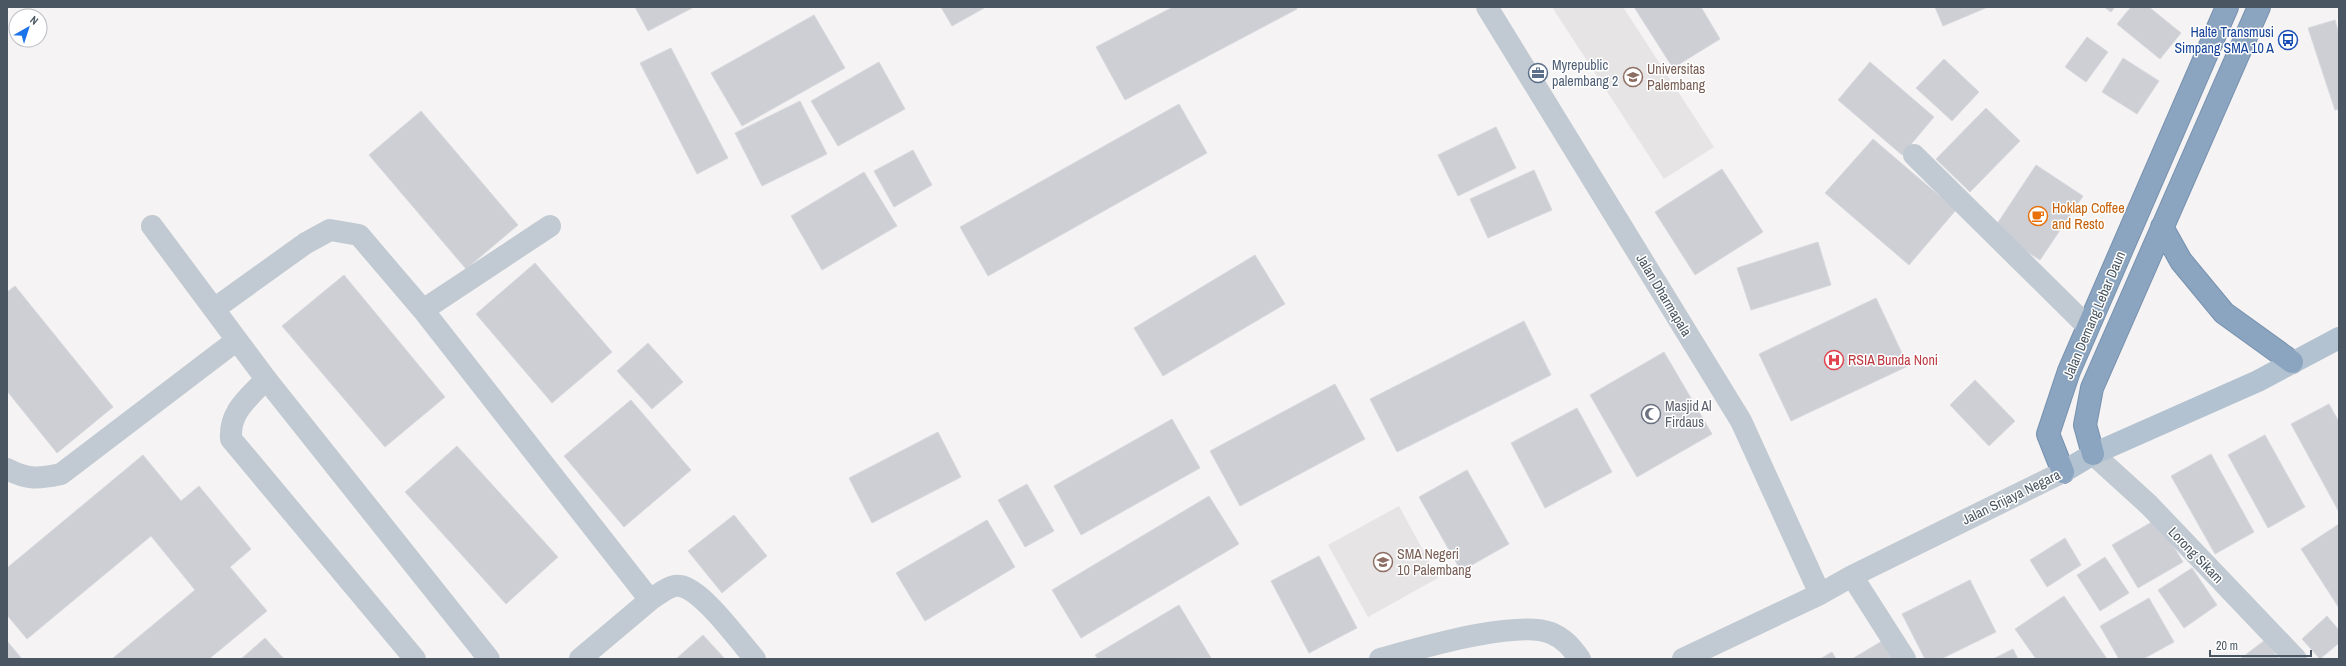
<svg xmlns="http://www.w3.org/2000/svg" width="2346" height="666" viewBox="0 0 2346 666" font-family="'Archivo Narrow',sans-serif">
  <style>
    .education { fill: #e6e4e5 }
    .building { fill: #cdcfd5; stroke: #d7d9de }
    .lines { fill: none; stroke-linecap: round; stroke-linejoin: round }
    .highway-casing { stroke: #7690ad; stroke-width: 24 }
    .minor { stroke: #c1cad2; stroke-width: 22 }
    .major { stroke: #b3c2d1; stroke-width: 22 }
    .highway { stroke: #8ba5c1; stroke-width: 22 }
    .labels { text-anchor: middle; stroke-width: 3; stroke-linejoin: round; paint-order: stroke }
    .transit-label { font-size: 14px; fill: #164399; stroke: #fff; text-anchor: end }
    .service-label { font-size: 14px; fill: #4e5e75; stroke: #fff; text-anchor: start }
    .education-label { font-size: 14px; fill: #785e54; stroke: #fff; text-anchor: start }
    .food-label { font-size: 14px; fill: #c56008; stroke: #fff; text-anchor: start }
    .street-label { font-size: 14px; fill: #4a5661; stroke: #fff }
    .health-label { font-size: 14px; fill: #be3a42; stroke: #fff; text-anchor: start }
    .worship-label { font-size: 14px; fill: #5b616d; stroke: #fff; text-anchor: start }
  </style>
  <rect width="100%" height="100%" fill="#f5f3f3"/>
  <path class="education" d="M1552,7h71l91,140 -50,32z
    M1399,506l39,72 -70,39 -40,-72z"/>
  <path class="building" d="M635,7h59l-46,24z
    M941,7h45l-34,19z
    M1173,7h123l1,2 -172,91 -29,-53z
    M1634,7h67l19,32 -47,29z
    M1935,7h53l-45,19z
    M2104,7h11l-4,5z
    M2131,7h18l32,26 -21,26 -43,-35z
    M814,15l31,53 -103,58 -31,-53z
    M2335,20l4,14v75l-4,1 -27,-82z
    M2087,37l21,15 -22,30 -21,-15z
    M671,48l57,110 -31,16 -57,-111z
    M2123,58l36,23 -22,33 -35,-22z
    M1944,59l35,33 -27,29 -36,-33z
    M879,62l26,47 -67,37 -27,-45z
    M1870,62l64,55 -32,38 -64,-55z
    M800,101l27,53 -65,32 -27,-53z
    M1179,104l28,49 -219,123 -28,-49z
    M1986,108l34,33 -50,51 -34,-33z
    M421,111l97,114 -52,44 -97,-114z
    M1496,127l20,41 -58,28 -20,-41z
    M1873,139l83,71 -47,55 -84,-72z
    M913,150l19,35 -38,22 -20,-36z
    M2036,165l47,31 -43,64 -47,-30z
    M1722,169l41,63 -68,43 -40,-63z
    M1534,170l18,40 -64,28 -18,-39z
    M864,172l33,54 -75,44 -31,-54z
    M1818,242l13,43 -80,25 -14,-42z
    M1255,255l30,49 -122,72 -29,-48z
    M535,263l77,89 -60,51 -76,-89z
    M344,275l101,122 -60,50 -103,-121z
    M15,286l98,121 -56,46 -50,-62v-99z
    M1876,298l32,68 -117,55 -32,-67z
    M1524,321l27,54 -154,77 -27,-53z
    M648,343l35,39 -31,27 -35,-38z
    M1664,352l48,82 -75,43 -47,-82z
    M1975,380l40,41 -26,25 -39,-41z
    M1335,384l30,55 -125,67 -30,-55z
    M631,400l60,70 -67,57 -60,-71z
    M2329,404l10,18v90l-48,-88z
    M1577,408l35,64 -67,36 -34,-65z
    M1172,419l28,49 -119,67 -27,-49z
    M938,432l23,45 -89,46 -23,-45z
    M2265,435l40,72 -37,21 -40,-73z
    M457,446l101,111 -52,47 -101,-112z
    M2211,454l43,78 -39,22 -44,-78z
    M143,455l38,46 18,-15 52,63 -21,18 37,44 -58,48h-97l83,-69 -44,-54 -124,103 -20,-24v-47z
    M1467,470l42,74 -48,27 -42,-74z
    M1027,484l27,47 -29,16 -27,-47z
    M1209,496l30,48 -158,94 -29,-48z
    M734,515l33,41 -45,37 -34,-42z
    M2157,519l26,43 -45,26 -26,-43z
    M987,520l28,47 -90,54 -29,-48z
    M2339,524v84l-38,-59z
    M2065,538l16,27 -34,22 -17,-27z
    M1319,556l38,72 -48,25 -38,-72z
    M2105,557l24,36 -29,18 -23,-36z
    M2192,568l25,37 -33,23 -26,-38z
    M1970,580l26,52 -55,27h-16l-23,-45z
    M2064,596l43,63h-71l-21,-30z
    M2149,598l25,44 -31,17h-24l-19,-33z
    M1179,605l32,53 -113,1 -3,-4z
    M2327,616l12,14v13l-19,16 -18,-20z
    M703,635l22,24h-49z
    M265,638l19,21h-43z
    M2265,640l14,19h-39z
    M7,641l15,18h-15z
    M1882,641l10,18h-40z
    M2013,649l5,10h-25z
    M1832,652l4,7h-16z"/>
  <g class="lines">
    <defs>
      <path id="highway" d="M2162,227l19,34 43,52 68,49
        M2093,454l-8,-29 7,-37 167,-381
        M2063,472l-15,-38 21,-63 158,-364"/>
    </defs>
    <use href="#highway" class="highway-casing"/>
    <path class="minor" d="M1487,7l254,414 79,173
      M1914,155l174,172
      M152,226l114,153 223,280
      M214,309l92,-66 24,-13 29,5 64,75 227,290c8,-5 20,-16 30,-14 22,3 59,55 75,73
      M423,310l127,-84
      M266,379c-17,19 -37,32 -35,60l184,220
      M2093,454l56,51 147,154
      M7,469c21,11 31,10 54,5l176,-134
      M1852,576l53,83
      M580,659l70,-59
      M1380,659c37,-10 137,-40 171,-26 14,6 20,14 29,26
      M1683,659l137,-65 32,-18 211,-104"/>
    <path class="major" d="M2063,472l30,-18 165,-73 81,-43"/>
    <use href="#highway" class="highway"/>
  </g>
  <defs>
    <symbol id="bus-ring" viewBox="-11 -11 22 22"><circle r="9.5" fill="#fff" stroke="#1a4fb4" stroke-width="1.5"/><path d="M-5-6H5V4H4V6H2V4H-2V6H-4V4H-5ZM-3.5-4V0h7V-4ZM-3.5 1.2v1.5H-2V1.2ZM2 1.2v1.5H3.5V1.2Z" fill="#1a4fb4"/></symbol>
    <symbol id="office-ring" viewBox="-11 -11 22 22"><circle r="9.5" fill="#fff" stroke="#5c6f8a" stroke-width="1.5"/><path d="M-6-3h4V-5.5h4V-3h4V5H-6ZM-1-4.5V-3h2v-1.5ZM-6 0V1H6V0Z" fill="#5c6f8a"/></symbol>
    <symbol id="university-ring" viewBox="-11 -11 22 22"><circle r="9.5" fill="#fff" stroke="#8d6e63" stroke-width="1.5"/><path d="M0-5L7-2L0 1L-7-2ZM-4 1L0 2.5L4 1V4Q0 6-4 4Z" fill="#8d6e63"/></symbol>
    <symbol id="cafe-ring" viewBox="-11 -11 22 22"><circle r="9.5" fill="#fff" stroke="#e8710a" stroke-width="1.5"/><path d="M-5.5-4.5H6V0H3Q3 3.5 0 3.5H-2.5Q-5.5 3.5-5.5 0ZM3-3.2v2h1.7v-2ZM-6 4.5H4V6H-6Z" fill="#e8710a"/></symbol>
    <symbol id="hospital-ring" viewBox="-11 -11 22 22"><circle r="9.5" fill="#fff" stroke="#e0444e" stroke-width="1.5"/><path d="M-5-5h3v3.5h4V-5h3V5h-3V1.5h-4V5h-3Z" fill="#e0444e"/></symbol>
    <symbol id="mosque-ring" viewBox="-11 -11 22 22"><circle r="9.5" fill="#fff" stroke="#6b7280" stroke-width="1.5"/><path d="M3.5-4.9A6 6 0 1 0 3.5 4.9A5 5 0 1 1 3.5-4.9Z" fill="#6b7280"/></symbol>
    <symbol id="school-ring" viewBox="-11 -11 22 22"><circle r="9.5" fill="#fff" stroke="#8d6e63" stroke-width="1.5"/><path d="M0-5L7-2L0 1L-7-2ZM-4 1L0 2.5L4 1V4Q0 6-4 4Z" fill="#8d6e63"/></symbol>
  </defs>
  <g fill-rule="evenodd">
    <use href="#bus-ring" x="2277" y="29" width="22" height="22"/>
    <use href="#office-ring" x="1527" y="62" width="22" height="22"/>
    <use href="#university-ring" x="1622" y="66" width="22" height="22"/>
    <use href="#cafe-ring" x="2027" y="205" width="22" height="22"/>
    <use href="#hospital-ring" x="1823" y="349" width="22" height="22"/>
    <use href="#mosque-ring" x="1640" y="403" width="22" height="22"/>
    <use href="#school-ring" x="1372" y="551" width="22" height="22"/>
  </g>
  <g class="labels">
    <g class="transit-label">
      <text x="2274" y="37">Halte Transmusi<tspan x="2274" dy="16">Simpang SMA 10 A</tspan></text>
    </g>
    <g class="service-label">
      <text x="1552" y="70">Myrepublic<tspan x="1552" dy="16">palembang 2</tspan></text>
    </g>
    <g class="education-label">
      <text x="1647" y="74">Universitas<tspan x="1647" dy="16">Palembang</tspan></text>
      <text x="1397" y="559">SMA Negeri<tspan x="1397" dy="16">10 Palembang</tspan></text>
    </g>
    <g class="food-label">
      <text x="2052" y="213">Hoklap Coffee<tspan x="2052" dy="16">and Resto</tspan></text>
    </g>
    <g class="street-label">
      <text transform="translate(1664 295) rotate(59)" y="5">Jalan Dharmapala</text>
      <text transform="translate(2094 315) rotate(-67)" y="5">Jalan Demang Lebar Daun</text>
      <text transform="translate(2011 497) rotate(-26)" y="5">Jalan Srijaya Negara</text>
      <text transform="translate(2196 555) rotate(46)" y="5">Lorong Sikam</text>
    </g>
    <g class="health-label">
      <text x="1848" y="365">RSIA Bunda Noni</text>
    </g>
    <g class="worship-label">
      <text x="1665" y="411">Masjid Al<tspan x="1665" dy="16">Firdaus</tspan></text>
    </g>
  </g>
  <rect width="2346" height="666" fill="none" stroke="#4a5661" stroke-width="16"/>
  <g transform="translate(28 28) rotate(39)"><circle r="19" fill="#ffffff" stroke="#b7bbc0"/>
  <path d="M0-3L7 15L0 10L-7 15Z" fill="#1a73e8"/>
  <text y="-6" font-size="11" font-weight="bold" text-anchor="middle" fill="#4a5661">N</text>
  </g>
  <path d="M2210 650v6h101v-6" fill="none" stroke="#4a5661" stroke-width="2"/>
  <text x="2216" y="650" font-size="12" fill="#4a5661" stroke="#ffffff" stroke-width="3" paint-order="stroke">20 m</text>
</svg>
